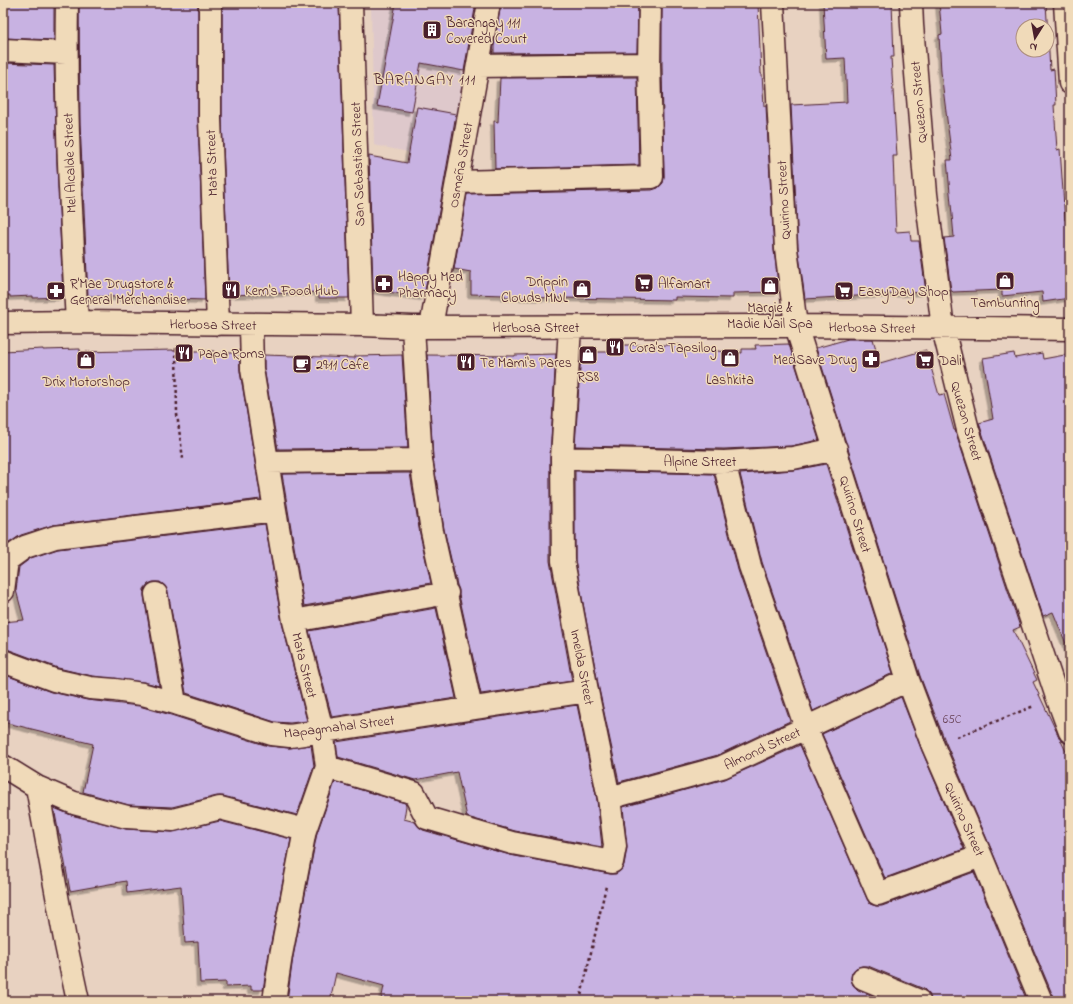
<svg xmlns="http://www.w3.org/2000/svg" width="1073" height="1004" viewBox="0 0 1073 1004" font-family="'Indie Flower',sans-serif">
  <style>
    .built { fill: #dec8cb }
    .building { fill: #c8b2e2; stroke: #4a1f2b; fill-rule: evenodd; filter: url(#shadow) }
    .lines { fill: none; stroke-linecap: round; stroke-linejoin: round }
    .minor-casing { stroke: #4a1f2b; stroke-width: 25 }
    .path { stroke: #4a1f2b; stroke-width: 2.5; stroke-dasharray: 3 3; stroke-linecap: butt }
    .minor { stroke: #f0dab9; stroke-width: 22 }
    .labels { text-anchor: middle; stroke-width: 3; stroke-linejoin: round; paint-order: stroke }
    .number-label { font-size: 12px; fill: #6a4459 }
    .poi-label { font-size: 14px; fill: #4a1f2b; stroke: #f0dab9; text-anchor: start }
    .street-label { font-size: 14px; fill: #4a1f2b; stroke: #f0dab9 }
    .neighbourhood-label { font-size: 15px; letter-spacing: 1px; fill: #4a1f2b; stroke: #f0dab9 }
  </style>
  <defs>
    <filter id="shadow"><feDropShadow dx="-3.5" dy="3.5" stdDeviation="0" flood-color="#0004"/></filter>
  </defs>
  <rect width="100%" height="100%" fill="#e8d2c1"/>
  <filter id="ink" filterUnits="userSpaceOnUse"><feTurbulence type="fractalNoise" baseFrequency=".025" numOctaves="2"/><feDisplacementMap in="SourceGraphic" scale="8" xChannelSelector="R" yChannelSelector="G"/><feConvolveMatrix kernelMatrix="1 2 1 2 8 2 1 2 1" color-interpolation-filters="sRGB"/></filter>
  <g filter="url(#ink)">
    <path class="built" d="M371,3h110l-29,158 -78,-16z"/>
    <path class="building" d="M3,3h51v37l-51,-2z
      M79,3h119v116l7,181 -117,-4 -8,-173z
      M222,3h117l10,295h-30v-6l-90,3 -7,-176z
      M396,3h80l-12,68 -43,-8 -9,49 -35,-6z
      M501,3h137l-1,49 -143,1v-7z
      M662,3h96l3,71h1l2,32h2l8,144 5,42 -46,1v5l-58,-1v3l-170,-3v-2l-34,-1v-22l-17,-3 13,-75 185,-4 6,-2 5,-5 1,-6 -2,-113z
      M823,3h69l2,54h-3l6,99h-4l3,76 14,-1 1,10h8l7,51 -121,7 -7,-51 -7,-143 56,-3 -2,-44 -19,1z
      M939,3h107l4,67 4,-1 2,36h-2l3,45 3,-1 5,71h5v78l-27,4 -1,-10 -40,4v-6l-49,2 -1,-1h-1l-7,-53 10,-1 -7,-77h5l-11,-88 -2,-37 3,-1zM1023,26h24v24h-24z
      M3,63l51,2 3,98 6,133 -1,1 -29,1v-2l-23,1v-2h-7z
      M637,77l2,88 -144,4 -1,-48 4,1 2,-44z
      M417,107l39,7 -32,183 -51,-7 -4,-134 38,7z
      M848,339h25l7,24 46,-13 13,45 5,-1 10,36h1l65,197 -7,3 24,50 -4,2 37,78v241h-17v-5l-61,-145 -47,-110 -25,-65 -104,-328z
      M789,344l30,96 -28,6 -67,3 -149,-3 6,-94h38v-7h62v3l61,5v-4h14l-1,-4z
      M43,349v1l37,-1v3l93,-2v1h41v2h25l1,18 21,128 -208,26 -32,10 -18,12v-196z
      M1014,353l1,5 27,-5 1,6 27,-5v297h-1l-16,-39 -10,4 -64,-193 14,-4 -10,-61z
      M556,354l-6,103v104l22,120 -91,13 -22,-99v-5l-2,-5 -13,-56 -11,-70 -6,-104 88,1v-1z
      M264,355l91,3v-2l47,-1 6,93 -130,1 -14,-81z
      M826,464l67,209 -80,38 -51,-149 -22,-88 54,-4z
      M575,471l139,3 24,96 52,151 -72,34 -99,27 -20,-93 -24,-129z
      M410,473l10,61 11,49 -127,23 -22,-132z
      M265,524l17,99 25,98 -17,2 -15,-1 -89,-29 -18,-101 -3,-6 -5,-4h-7l-5,2 -4,5v7l15,90 -15,-4 -52,-6 -34,-8 -51,-19h-4v-27l21,-2 -8,-30 3,-23 12,-9 27,-9z
      M436,608l20,90 -124,19 -23,-86z
      M3,674l48,18 36,8 52,6 32,9 97,31 21,2 22,-3 3,21 -17,49 -74,-19h-6l-45,11 -43,-2 -46,-13 10,-48 -90,-22z
      M901,697l21,54 42,98 -79,29 -63,-144z
      M577,705l20,95 5,47 -87,-16 -48,-14 -10,-45 -42,8 -77,-23 -2,-15z
      M800,745l67,154 3,5 6,2h6l92,-34 53,129h-96l-2,-7 -5,-5 -56,-23h-6l-6,2 -4,5 -1,6 2,6 5,5 28,11h-505l3,-15 -48,-13 -6,28h-43l6,-44 24,-124 18,-51 70,21 1,3 -2,13 11,3 4,5 4,3 87,25 100,19h6l5,-4 3,-5 3,-17 -4,-41 102,-28z
      M54,808l17,7 55,14 46,3 48,-11 71,18 -22,114 -6,37h-12v-4l-25,1v-5l-26,1 -2,-41 -13,1 -4,-57 -54,7 -1,-12 -56,10 -10,-56h-1z"/>
    <g class="lines">
      <defs>
        <path id="minor" d="M67,3c-2,107 4,213 10,319
          M210,3v116l8,205
          M351,3l11,322
          M773,3l13,246 10,77 112,354 25,66 48,110 60,145
          M911,3l1,22 14,169 17,134 25,102 89,267 13,35
          M1065,3l5,80
          M3,50l63,3
          M478,66l171,-2
          M457,182l195,-5 -3,-113 1,-61
          M3,323l74,-1 285,3 51,2 383,-1 274,3
          M251,325l1,44 23,141 19,111 28,109 5,37 -22,63 -24,125 -7,46
          M413,327l8,133 11,71 39,177
          M431,327l58,-324
          M562,458l162,4 69,-4 43,-9
          M268,462l153,-2
          M724,462l26,104 56,162 72,166 103,-38
          M3,591l4,-31 18,-13 30,-10 220,-27
          M156,594l19,109
          M294,621l153,-28
          M3,661l51,19 36,8 25,2 27,4 33,9 97,31 18,2 297,-45
          M3,766l34,21 37,16 53,14 46,3 47,-12 85,22
          M327,767l87,26 13,25 85,25 100,19 3,-16 -6,-48 -22,-107 -24,-130 -1,-103 8,-131
          M37,787l29,158 12,56
          M609,798l113,-31 186,-87
          M863,978l56,23"/>
      </defs>
      <use href="#minor" class="minor-casing"/>
      <path class="path" d="M176,348l1,66 6,45
        M957,737l77,-31
        M580,1001l26,-115"/>
      <use href="#minor" class="minor"/>
    </g>
  </g>
  <defs>
    <symbol id="building-square" viewBox="-11 -11 22 22"><rect x="-9" y="-9" width="18" height="18" rx="4" fill="#4a1f2b" stroke="#f0dab9"/><path d="M-4-6H4V6H1V3H-1V6H-4ZM-2.5-4.3h1.7v1.8h-1.7ZM.8-4.3h1.7v1.8H.8ZM-2.5-1h1.7V.8h-1.7ZM.8-1h1.7V.8H.8Z" fill="#fff"/></symbol>
    <symbol id="shop-square" viewBox="-11 -11 22 22"><rect x="-9" y="-9" width="18" height="18" rx="4" fill="#4a1f2b" stroke="#f0dab9"/><path d="M-5-2.5h2.3a2.7 3.5 0 0 1 5.4 0H5L5.5 6h-11ZM-1.5-2.5h3a1.5 2.3 0 0 0-3 0Z" fill="#fff"/></symbol>
    <symbol id="supermarket-square" viewBox="-11 -11 22 22"><rect x="-9" y="-9" width="18" height="18" rx="4" fill="#4a1f2b" stroke="#f0dab9"/><path d="M-6-5.5h2.5l.6 2H6L4.5 2H-2.5L-4.4-4H-6ZM-1.5 3.2a1.3 1.3 0 1 0 .1 0ZM3 3.2a1.3 1.3 0 1 0 .1 0Z" fill="#fff"/></symbol>
    <symbol id="pharmacy-square" viewBox="-11 -11 22 22"><rect x="-9" y="-9" width="18" height="18" rx="4" fill="#4a1f2b" stroke="#f0dab9"/><path d="M-2-6h4v4h4v4h-4v4h-4v-4h-4v-4h4Z" fill="#fff"/></symbol>
    <symbol id="restaurant-square" viewBox="-11 -11 22 22"><rect x="-9" y="-9" width="18" height="18" rx="4" fill="#4a1f2b" stroke="#f0dab9"/><path d="M-5-6h1v4h1v-4h1v4h1v-4h1v5L-1.5 .5V6h-2V.5L-5-1ZM5-6V6H3V1.5H1.5Q1.5-4 5-6Z" fill="#fff"/></symbol>
    <symbol id="cafe-square" viewBox="-11 -11 22 22"><rect x="-9" y="-9" width="18" height="18" rx="4" fill="#4a1f2b" stroke="#f0dab9"/><path d="M-5.5-4.5H6V0H3Q3 3.5 0 3.5H-2.5Q-5.5 3.5-5.5 0ZM3-3.2v2h1.7v-2ZM-6 4.5H4V6H-6Z" fill="#fff"/></symbol>
  </defs>
  <g fill-rule="evenodd">
    <use href="#building-square" x="421" y="19" width="22" height="22"/>
    <use href="#shop-square" x="994" y="270" width="22" height="22"/>
    <use href="#supermarket-square" x="633" y="272" width="22" height="22"/>
    <use href="#pharmacy-square" x="373" y="273" width="22" height="22"/>
    <use href="#shop-square" x="759" y="275" width="22" height="22"/>
    <use href="#shop-square" x="571" y="278" width="22" height="22"/>
    <use href="#restaurant-square" x="220" y="279" width="22" height="22"/>
    <use href="#pharmacy-square" x="45" y="280" width="22" height="22"/>
    <use href="#supermarket-square" x="833" y="280" width="22" height="22"/>
    <use href="#restaurant-square" x="604" y="336" width="22" height="22"/>
    <use href="#restaurant-square" x="173" y="342" width="22" height="22"/>
    <use href="#shop-square" x="577" y="344" width="22" height="22"/>
    <use href="#shop-square" x="719" y="347" width="22" height="22"/>
    <use href="#pharmacy-square" x="860" y="348" width="22" height="22"/>
    <use href="#shop-square" x="75" y="349" width="22" height="22"/>
    <use href="#supermarket-square" x="914" y="349" width="22" height="22"/>
    <use href="#restaurant-square" x="455" y="351" width="22" height="22"/>
    <use href="#cafe-square" x="291" y="353" width="22" height="22"/>
  </g>
  <g class="labels">
    <g class="number-label">
      <text x="952" y="723">65C</text>
    </g>
    <g class="poi-label">
      <text x="446" y="27">Barangay 111<tspan x="446" dy="16">Covered Court</tspan></text>
      <text x="398" y="281">Happy Med<tspan x="398" dy="16">Pharmacy</tspan></text>
      <text x="568" y="286" text-anchor="end">Drippin<tspan x="568" dy="16">Clouds MNL</tspan></text>
      <text x="70" y="288">R'Mae Drugstore &amp;<tspan x="70" dy="16">General Merchandise</tspan></text>
      <text x="658" y="288">Alfamart</text>
      <text x="245" y="295">Kem's Food Hub</text>
      <text x="858" y="296">EasyDay Shop</text>
      <text x="1005" y="307" text-anchor="middle">Tambunting</text>
      <text x="770" y="312" text-anchor="middle">Margie &amp;<tspan x="770" dy="16">Madie Nail Spa</tspan></text>
      <text x="629" y="352">Cora's Tapsilog</text>
      <text x="198" y="358">Papa Roms</text>
      <text x="857" y="364" text-anchor="end">MedSave Drug</text>
      <text x="939" y="365">Dali</text>
      <text x="480" y="367">Te Mami's Pares</text>
      <text x="316" y="369">29:11 Cafe</text>
      <text x="588" y="381" text-anchor="middle">RS8</text>
      <text x="730" y="384" text-anchor="middle">Lashkita</text>
      <text x="86" y="386" text-anchor="middle">Drix Motorshop</text>
    </g>
    <g class="street-label">
      <text transform="translate(918 102) rotate(-95)" y="5">Quezon Street</text>
      <text transform="translate(69 163) rotate(-92)" y="5">Mel Alcalde Street</text>
      <text transform="translate(211 163) rotate(-92)" y="5">Mata Street</text>
      <text transform="translate(357 164) rotate(-92)" y="5">San Sebastian Street</text>
      <text transform="translate(460 165) rotate(-80)" y="5">Osmeña Street</text>
      <text transform="translate(783 200) rotate(-93)" y="5">Quirino Street</text>
      <text transform="translate(213 324) rotate(1)" y="5">Herbosa Street</text>
      <text x="536" y="332">Herbosa Street</text>
      <text transform="translate(872 327) rotate(1)" y="5">Herbosa Street</text>
      <text transform="translate(967 421) rotate(74)" y="5">Quezon Street</text>
      <text x="700" y="466">Alpine Street</text>
      <text transform="translate(856 514) rotate(73)" y="5">Quirino Street</text>
      <text transform="translate(305 665) rotate(76)" y="5">Mata Street</text>
      <text transform="translate(583 667) rotate(79)" y="5">Imelda Street</text>
      <text transform="translate(339 726) rotate(-7)" y="5">Mapagmahal Street</text>
      <text transform="translate(762 748) rotate(-25)" y="5">Almond Street</text>
      <text transform="translate(965 819) rotate(66)" y="5">Quirino Street</text>
    </g>
    <g class="neighbourhood-label">
      <text x="425" y="84">BARANGAY 111</text>
    </g>
  </g>
  <rect width="1073" height="1004" fill="none" stroke="#f0dab9" stroke-width="16"/>
  <rect x="8" y="8" width="1057" height="988" fill="none" stroke="#4a1f2b" stroke-width="1.5" filter="url(#ink)"/>
  <g transform="translate(1035 38) rotate(191)"><circle r="19" fill="#f0dab9" stroke="#ae8f80"/>
  <path d="M0-3L7 15L0 10L-7 15Z" fill="#4a1f2b"/>
  <text y="-6" font-size="11" font-weight="bold" text-anchor="middle" fill="#4a1f2b">N</text>
  </g>
</svg>
